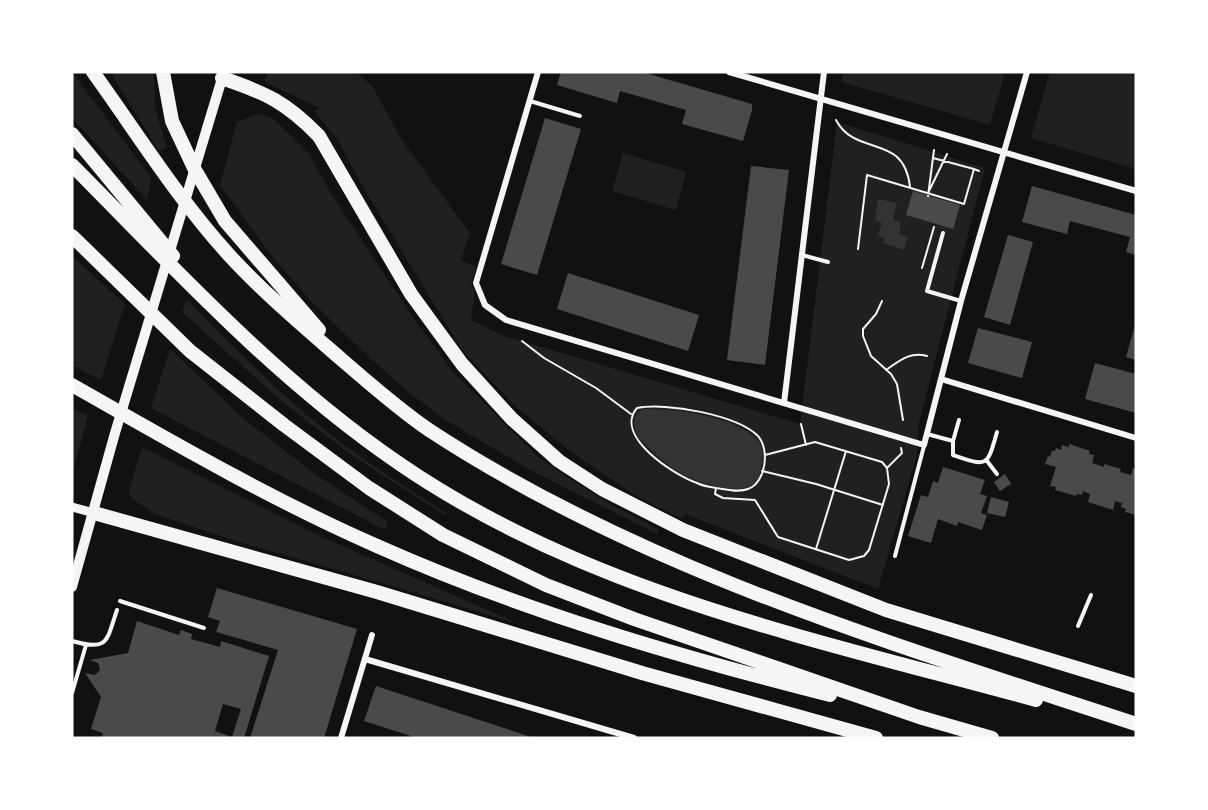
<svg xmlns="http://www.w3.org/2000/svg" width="1208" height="810" viewBox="0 0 1208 810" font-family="'PT Sans Narrow',sans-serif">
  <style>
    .green { fill: #202020 }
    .water { fill: #333 }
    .building { fill: #4a4a4a; fill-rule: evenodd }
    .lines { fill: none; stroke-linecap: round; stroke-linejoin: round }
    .path { stroke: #f5f5f5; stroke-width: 2 }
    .service { stroke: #f5f5f5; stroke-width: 4 }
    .minor { stroke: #f5f5f5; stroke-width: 6 }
    .tertiary { stroke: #f5f5f5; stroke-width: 9 }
    .secondary { stroke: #f5f5f5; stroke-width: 10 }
    .motorway { stroke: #f5f5f5; stroke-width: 14 }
  </style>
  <rect width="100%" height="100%" fill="#111"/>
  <path class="green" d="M72,72l79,105 -4,23 -75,-82z
    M110,72h44l1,36 12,40 -8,3z
    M267,72h89l17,15 28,52 69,94 -9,27 15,7 -5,15 4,11 -4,27 30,15 299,89 37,-302 148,46 -66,254 -2,33 -39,134 -193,-75 -3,5 -49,-25 -63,-43 -55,-45 -53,-56 -98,-161 -27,-50 -22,-27 4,-4 -54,-26z
    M843,72h162l-15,53 -148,-43z
    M1050,72h86v97l-105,-31z
    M259,113l16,7 33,32 24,43 80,121 41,56 84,84 31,22 46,28 44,23 -1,5 -127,-64 -86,-51 -37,-28 -36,-32 -60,-58 -40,-46 -51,-70 17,-63z
    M623,153l63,19 -10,38 -64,-19z
    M72,256l53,48 -24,76 -29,-15z
    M187,300c49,50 107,108 163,149 31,23 64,43 96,64l-2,2 -97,-63 -69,-54 -96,-86z
    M170,349l73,69 69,54 76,50 -3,8 -234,-122z
    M72,408l16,8 -15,55h-1z
    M142,447l180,90 202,89 -98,-30 -187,-54 -84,-28 -24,-16 -2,-8z"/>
  <path class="water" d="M878,199l19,4 -4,17 8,3 -2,11 9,3 -4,13 -21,-7 1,-5 -6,-2 4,-13 -7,-2z
    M644,409c29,-1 100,8 116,35 5,8 2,23 -1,32 -8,26 -63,6 -79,-3 -15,-9 -30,-24 -42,-36 -5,-10 -4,-15 -1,-25z"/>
  <path class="building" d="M561,72h81l110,32v6l-9,31 -61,-17 4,-14 -66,-19 -3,12 -60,-18z
    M545,118l36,11 -44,146 -36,-11z
    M751,166l38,4 -24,195 -38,-5z
    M1032,186l104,29v40l-10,-3 4,-15 -60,-16 -3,13 -45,-12z
    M913,191l47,14 -7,24 -47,-14z
    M1008,235l25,7 -23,83 -26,-8z
    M568,273l131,42 -11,36 -131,-42z
    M1135,325h1v35l-10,-3z
    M978,328l54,14 -10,36 -54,-15z
    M1095,363l41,11v39l-51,-14z
    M1069,444l21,7 -1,3 5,1 -2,8 12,4v-3l17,5 -1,3 11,3 2,-7 3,1v46l-11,-3 1,-3 -5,-2 1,-4 -7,-2 -2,9 -25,-8 2,-8 -7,-3 -1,4 -5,-1 -1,2 -21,-6 1,-3 -6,-1 6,-19 -11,-3 3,-8 2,1 2,-6h3l1,-3 5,2 1,-5 7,2z
    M943,467l42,13 -5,14 7,2 -6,17 6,2 -5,15 -24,-8 -1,4 -19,-7 -7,24 -23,-7 13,-41 7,2 5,-16 5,2z
    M1005,474l6,10 -11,7 -6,-9z
    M991,497l18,5 -4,15 -18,-4z
    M217,588l140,41 -33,109h-74l28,-88 -62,-18 4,-11 -12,-4z
    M137,621l42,14 2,-5 11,4 -1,5 29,8 1,-6 48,15 -25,82h-142l1,-5 -12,-4 10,-32 -16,-24 10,2 5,-5 -2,-7 -8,-3 38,-7zM223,704l18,5 -9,28 -17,-6z
    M376,686l158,52h-117l-53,-17z"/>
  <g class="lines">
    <path class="path" d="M836,120c20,38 68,12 74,67
      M933,158l41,11
      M929,191l18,-37
      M928,196l6,-46
      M858,249l9,-74 97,29 10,-35 5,2
      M922,268l12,-41
      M882,301l-6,13 -13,15v7l8,20 20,18 6,10 6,36
      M522,341l22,17 52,30 35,26
      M886,370c13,-9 24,-19 41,-14
      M801,424l5,21
      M888,467l14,-14 -1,-5
      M762,471l54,13 67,21
      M716,488c10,1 22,5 32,1 18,-6 22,-40 10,-53 -21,-21 -92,-34 -121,-28 -24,28 37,67 60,75 6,3 13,4 19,5l-1,6 8,4 32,2 23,37 71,23 15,-4 5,-6 20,-66 -2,-16 -5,-6 -67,-20 -50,13
      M816,549l30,-98"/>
    <path class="service" d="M530,101l50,15
      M943,233l-16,58 34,10
      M802,255l26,7
      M927,434l26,7 6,-21
      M953,441v14c35,12 34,12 44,-23
      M987,461l10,13
      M895,556l29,-110
      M120,601l84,27
      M1078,626l13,-31
      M72,641c37,10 34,1 45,-31
      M72,693l14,-48"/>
    <path class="minor" d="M538,72l-62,211 9,22 21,15 418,125 37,-144 66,-229
      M729,72l407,119
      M941,379l195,59
      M784,403l40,-331
      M365,659l269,79
      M341,738l31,-103"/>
    <path class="tertiary" d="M72,507l22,6"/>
    <path class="secondary" d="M72,587l43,-154 109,-361"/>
    <path class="motorway" d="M93,72c44,61 85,127 136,183 34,37 73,70 112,104 28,24 57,50 88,71 215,141 465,214 707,294
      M163,72l9,49 23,49 30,51 94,109
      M222,78c44,15 64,24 97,58l92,158 51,70 50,55 47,42 43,28 81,41 203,80 250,76
      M72,134l101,122
      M72,165c103,104 204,214 325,297 189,131 421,178 639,238
      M72,236l118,115 94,74 85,63 74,47 103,50 88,34 285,98 73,21
      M72,385c100,57 200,115 305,161 146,65 299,110 453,149
      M94,513l283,79 265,81 234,65"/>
  </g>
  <rect width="1208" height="810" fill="none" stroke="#ffffff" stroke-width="147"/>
</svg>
